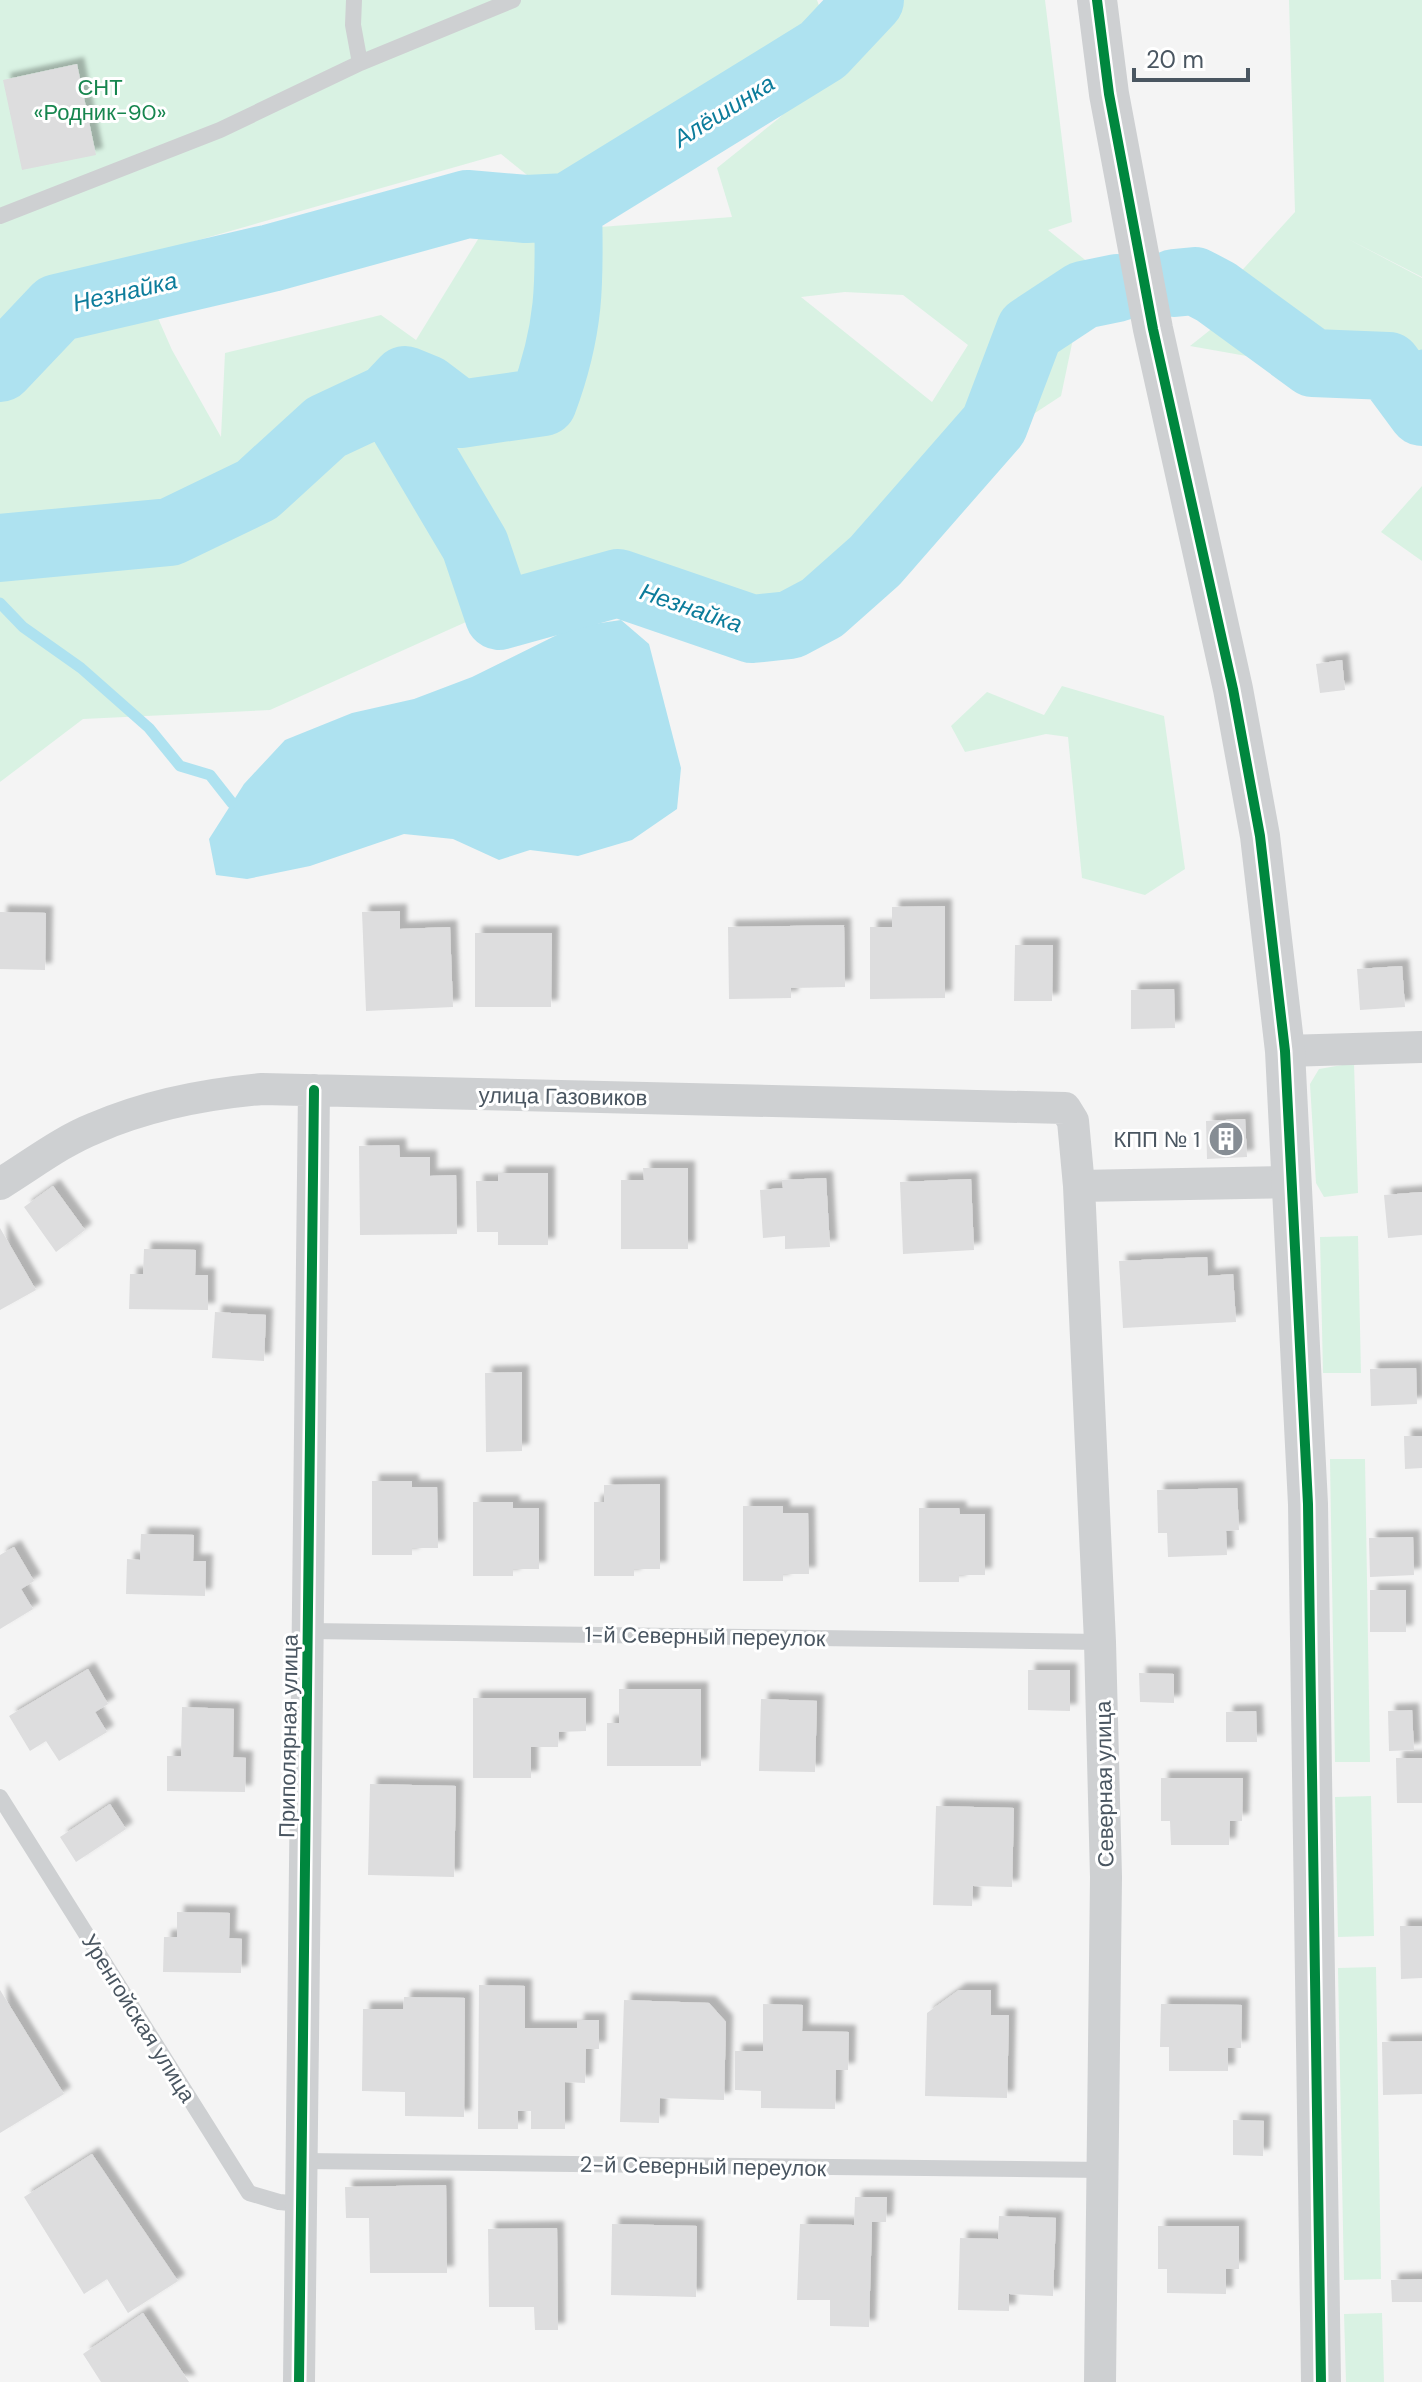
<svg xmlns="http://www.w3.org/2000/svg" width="1422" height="2382" viewBox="0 0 1422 2382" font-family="'DM Sans',sans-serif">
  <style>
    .green { fill: #d9f2e3; fill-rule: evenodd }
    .water { fill: #aee2f0 }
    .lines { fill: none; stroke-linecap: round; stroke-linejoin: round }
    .stream { stroke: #aee2f0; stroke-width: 11 }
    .river { stroke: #aee2f0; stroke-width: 68 }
    .building { fill: #ddddde; filter: url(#shadow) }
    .service { stroke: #ced0d2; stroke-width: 16 }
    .minor { stroke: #ced0d2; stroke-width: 32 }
    .tertiary { stroke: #ced0d2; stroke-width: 40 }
    .cycleway-casing { stroke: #fff; stroke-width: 15 }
    .cycleway { stroke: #00873e; stroke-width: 10 }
    .labels { text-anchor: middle; stroke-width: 6; stroke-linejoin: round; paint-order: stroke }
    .park-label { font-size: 22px; fill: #17864f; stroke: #fff }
    .street-label { font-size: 22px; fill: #4a5661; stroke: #fff }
    .poi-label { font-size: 22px; fill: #4a5661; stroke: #fff; text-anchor: end }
    .water-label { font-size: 24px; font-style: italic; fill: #0c7c9b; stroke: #fff }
  </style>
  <defs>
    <filter id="shadow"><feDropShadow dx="7" dy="-7" stdDeviation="2" flood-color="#0004"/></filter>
  </defs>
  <rect width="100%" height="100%" fill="#f4f4f4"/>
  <path class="green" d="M0,0h817l8,22 -3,50 -47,36 -233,79 -41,-33 -369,105 40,91 49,87 4,-84 156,-38 35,25 64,-104 252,-19 -15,-49 61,-49 82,-78 29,-41h156l27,222 -24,8 41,33 -28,133 -75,49 -192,160 -30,11 -147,-46 -100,29 -247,111 -187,9 -83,63zM845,292l58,3 65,50 -36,57 -131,-105z
    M1289,0h133v277l-76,-39 76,40v146l-39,-44 -193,-34 49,-39 -13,-19 69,-76z
    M1422,486v75l-41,-29z
    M1062,686l102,30 21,153 -40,26 -63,-17 -14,-141 -22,-3 -81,18 -14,-26 36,-34 57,23z
    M1354,1063l4,130 -34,4 -8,-14 -6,-99 9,-15z
    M1358,1236l3,137h-38l-3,-136z
    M1330,1459h35l5,303h-35z
    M1371,1796l3,140 -36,1 -3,-140z
    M1376,1967l5,312 -37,1 -6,-312z
    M1382,2313l2,69h-38l-2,-68z"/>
  <path class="water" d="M621,620l28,24 32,124 -4,41 -45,31 -54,16 -48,-6 -31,10 -46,-21 -49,-5 -94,32 -63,13 -31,-4 -7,-36 35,-55 41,-44 67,-27 62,-14 58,-22 101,-50z"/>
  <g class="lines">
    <path class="stream" d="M1388,366l34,-11
      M0,603l23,24 58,41 68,60 31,38 30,9 22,28"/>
    <path class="river" d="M568,207l255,-157 47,-50
      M1174,283l21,-2 21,11 97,71 75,3 34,46
      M0,368l57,-60 214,-50 196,-54 59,5 42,-2c2,76 2,123 -25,195l-83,12 -33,-25 -22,-9 -17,18
      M0,548l170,-16 87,-42 69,-63 62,-29 87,147 24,71 119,-33 134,46 38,-4 32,-17 53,-47 119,-136 36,-95 53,-35 34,-7"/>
  </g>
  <path class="building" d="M77,64l19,91 -74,15 -19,-90z
    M1342,660l3,30 -25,3 -4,-29z
    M945,906v92l-75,1v-72h22v-20z
    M400,911v18l50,-2 3,80 -87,4 -4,-99z
    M0,912l46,1 -1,57 -45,-1z
    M844,925l1,62 -54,1v10l-62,1 -1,-72z
    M475,933h77l-1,74h-76z
    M1015,945h38l-1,56h-38z
    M1402,966l3,41 -45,3 -3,-41z
    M1174,989l1,39 -44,1v-39z
    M1245,1119l2,38 -40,2 -1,-38z
    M399,1145l1,12h30v19l26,-1 1,59 -97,1 -1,-89z
    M643,1168h45v81h-67v-69h23z
    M498,1173h50v72h-50v-13h-21l-1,-51h22z
    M826,1178l4,69 -45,2v-13l-22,2 -3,-48 23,-2 -1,-8z
    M971,1179l3,71 -71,4 -3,-72z
    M53,1186l32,44 -29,22 -32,-45z
    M1422,1192v43l-34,3 -4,-43z
    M0,1228l36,62 -36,20z
    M144,1249l52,1 -1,25h13v35l-79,-1 1,-35h13z
    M1207,1257l1,19 25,-2 3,48 -113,6 -4,-67z
    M215,1312l51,3 -2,46 -52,-3z
    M1416,1368l1,36 -46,2 -1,-37z
    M522,1372v79l-36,1 -1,-79z
    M1404,1436h18v32l-17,1z
    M372,1481h40v6h25l1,61h-26v7h-40z
    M660,1484v85h-26v7h-40v-74h10v-17z
    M1237,1488l2,42 -13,1 1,24 -59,2 -1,-24h-9l-1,-43z
    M473,1502h40v6h26v61h-26v7h-40z
    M743,1506h40v7h25l1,61h-26v7h-40z
    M919,1508h40l1,6h25v61h-26v7h-40z
    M141,1534l53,1 -1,26h13l-1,35 -79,-2 1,-35 13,1z
    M1413,1537l1,38 -44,2 -1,-39z
    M14,1547l20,34 -13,8 12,20 -33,20v-74z
    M1370,1590h36v42h-36z
    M88,1669l20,35 -13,8 12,20 -48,29 -13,-20 -16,10 -21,-35z
    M1028,1670h42v41l-42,-1z
    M1139,1673l35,1v29l-34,-1z
    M619,1689h82v77h-94v-43h12z
    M473,1698h113v33l-27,1 -1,15h-27v31h-58z
    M761,1699l56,2 -2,71 -56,-1z
    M182,1707l52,2 -1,48 13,1 -1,34 -78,-1v-35h14z
    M1412,1710l2,40 -25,1 -1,-40z
    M1256,1711l1,31h-31v-30z
    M1396,1758h26v45h-25z
    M1161,1778h82l-1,43h-12l-1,24h-58l-1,-24h-9z
    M370,1784l86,2 -2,91 -86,-2z
    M110,1804l16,25 -50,33 -16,-25z
    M936,1806l78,2 -2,79 -39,-1 -1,20 -39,-1z
    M177,1912l53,1 -1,25 13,1 -1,34 -78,-1 1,-35h13z
    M1400,1926h22v52l-21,1z
    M479,1985l46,1v42h52v-8h22v29h-13l-1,34 -20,-1v47h-34v-18h-13v18h-40z
    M0,1990l64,104 -64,39z
    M959,1990h32v25h18l-2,83 -82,-2 2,-83z
    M404,1997l61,1 -1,119 -59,-1v-24l-43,-1 1,-82h40z
    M624,2000l85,3 17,19 -2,78 -64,-2 -1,25 -39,-1z
    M763,2004l40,1 -1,26 47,1 -1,38h-12l-1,39 -74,-1v-17l-26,-1v-39h28z
    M1161,2004l81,1 -1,43h-13v23h-59v-24h-9z
    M1422,2041v53l-39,1 -1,-53z
    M1233,2120l31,1 -1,35 -30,-1z
    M92,2154l86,127 -50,32 -21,-34 -23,15 -60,-97z
    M446,2185l1,88h-77l-1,-55h-23l-1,-31z
    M855,2197h32l-1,25h-14l-3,105 -39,-1v-26h-33l3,-76 54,1z
    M999,2216l57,2 -3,78 -44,-2v17l-51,-1 2,-72 38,1z
    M612,2224l85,2 -1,71 -85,-2z
    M1158,2226h81v43h-13v25l-59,-1v-24h-9z
    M557,2228l1,102h-23l-1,-23h-45l-1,-78z
    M1422,2279v23h-30l-1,-22z
    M143,2313l46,69h-88l-18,-28z"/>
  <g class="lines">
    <path class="service" d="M354,0l-1,25 7,38
      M0,216l220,-86 140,-67 153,-63
      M310,1631l790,11
      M0,1797l249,396 30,9 22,2
      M302,2161l802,9"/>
    <path class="minor" d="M1285,1051l137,-4
      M0,1184c31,-19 62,-43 95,-56 53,-23 110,-34 167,-39l803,19 8,13 6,65 21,456 6,235 -6,505
      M1079,1186l213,-4
      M299,2382l15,-1292"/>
    <path class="tertiary" d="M1097,0l12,94 44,235 80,360 27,147 25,215 23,453 13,878"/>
    <defs>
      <path id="cycleway" d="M1097,0l12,94 44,235 80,360 27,147 25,215 23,453 13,878
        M299,2382l15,-1292"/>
    </defs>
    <use href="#cycleway" class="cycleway-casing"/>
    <use href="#cycleway" class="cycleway"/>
  </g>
  <defs>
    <symbol id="building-disc" viewBox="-11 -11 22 22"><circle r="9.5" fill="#868d94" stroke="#fff"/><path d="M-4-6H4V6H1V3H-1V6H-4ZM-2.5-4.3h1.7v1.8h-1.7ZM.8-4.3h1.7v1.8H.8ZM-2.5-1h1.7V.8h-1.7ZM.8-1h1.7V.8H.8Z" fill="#fff"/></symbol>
  </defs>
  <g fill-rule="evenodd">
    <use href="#building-disc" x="1206" y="1119" width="40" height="40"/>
  </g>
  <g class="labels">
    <g class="park-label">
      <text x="100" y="95">СНТ<tspan x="100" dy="25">«Родник-90»</tspan></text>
    </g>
    <g class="street-label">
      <text transform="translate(563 1096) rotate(1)" y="8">улица Газовиков</text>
      <text transform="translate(705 1636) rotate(1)" y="8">1-й Северный переулок</text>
      <text transform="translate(288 1736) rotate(-89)" y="8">Приполярная улица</text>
      <text transform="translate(1104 1784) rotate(-91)" y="8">Северная улица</text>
      <text transform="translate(139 2018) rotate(58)" y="8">Уренгойская улица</text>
      <text transform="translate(703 2166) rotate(1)" y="8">2-й Северный переулок</text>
    </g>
    <g class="poi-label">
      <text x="1200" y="1147">КПП № 1</text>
    </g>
    <g class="water-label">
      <text transform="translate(724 111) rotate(-32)" y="8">Алёшинка</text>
      <text transform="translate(125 292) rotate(-13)" y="8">Незнайка</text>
      <text transform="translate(691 608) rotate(19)" y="8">Незнайка</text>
    </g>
  </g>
  <path d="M1134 68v12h114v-12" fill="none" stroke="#4a5661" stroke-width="4"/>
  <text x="1146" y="68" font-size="24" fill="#4a5661" stroke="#ffffff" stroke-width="6" paint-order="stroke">20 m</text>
</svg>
